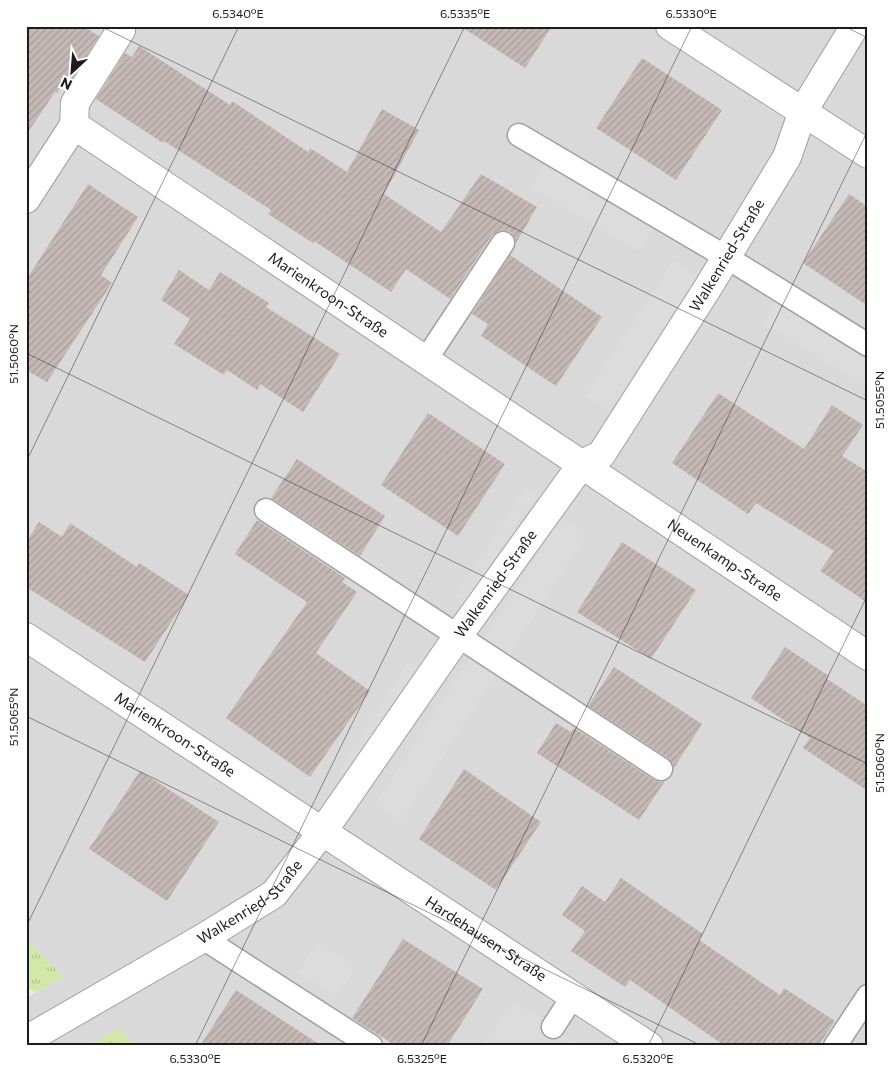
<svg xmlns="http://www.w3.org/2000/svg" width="894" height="1072" viewBox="0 0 894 1072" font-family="Commissioner,sans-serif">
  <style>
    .residential { fill: #dad9d9 }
    .grass { fill: url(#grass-tufts) }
    .parking { fill: #dcdcdc }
    .building { fill: url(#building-hatch) }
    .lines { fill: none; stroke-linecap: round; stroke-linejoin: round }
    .service-casing { stroke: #a0a0a0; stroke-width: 25 }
    .minor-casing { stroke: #a0a0a0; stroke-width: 30 }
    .service { stroke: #fff; stroke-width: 22 }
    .minor { stroke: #fff; stroke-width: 28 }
    .ticks { fill: none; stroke: #1c1c1c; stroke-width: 1; stroke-opacity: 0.45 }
    .labels { text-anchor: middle; stroke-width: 4; stroke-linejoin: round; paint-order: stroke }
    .street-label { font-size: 15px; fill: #1c1c1c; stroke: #fff }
    .neatline { fill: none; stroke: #1c1c1c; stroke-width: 2 }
    .ticks-label { font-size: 12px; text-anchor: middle; fill: #1c1c1c }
  </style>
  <defs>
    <pattern id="grass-tufts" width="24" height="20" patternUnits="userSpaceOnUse" patternTransform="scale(1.25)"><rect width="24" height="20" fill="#d2e7a8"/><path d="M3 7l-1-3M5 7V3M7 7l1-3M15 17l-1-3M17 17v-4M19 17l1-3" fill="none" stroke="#b4c690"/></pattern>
    <pattern id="building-hatch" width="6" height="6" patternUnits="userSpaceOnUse" patternTransform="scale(1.25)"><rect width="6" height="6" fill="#c5b9b6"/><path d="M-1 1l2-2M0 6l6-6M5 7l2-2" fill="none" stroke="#a99e9c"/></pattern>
  </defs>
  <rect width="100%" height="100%" fill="#ede8e2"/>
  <path class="residential" d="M26,26h842v1020h-732l-17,-17 -31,17h-62v-48l38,-21 -38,-38z"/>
  <path class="grass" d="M26,939l38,38 -28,15 -10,-5z
    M119,1029l17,17h-48z"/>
  <path class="parking" d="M545,164l108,66 -14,22 -108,-65z
    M674,260l24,16 -89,135 -24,-15z
    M776,301l92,56v22l-4,6 -101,-62z
    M526,488l10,7 -71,108 -10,-7z
    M561,518l26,16 -186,287 -26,-16z
    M409,661l13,9 -71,110 -12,-8z
    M318,942l38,25 -20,30 -38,-25z
    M513,1001l69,45h-99z"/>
  <path class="building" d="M26,26h57l16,10 -29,46 -4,-3 -9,14 -2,-1 -29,43z
    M460,26h92l-27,42z
    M139,46l91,59 2,-4 76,51 2,-4 37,24 35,-63 37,21 -35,64 57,38 40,-58 56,33 -21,36 -2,-6 -3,-5 -7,-2 -6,1 -6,4 -42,64 -44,-30 -15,23 -77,-51 -1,2 -45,-29 3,-4 -107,-69 -1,2 -67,-44 29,-46 7,4z
    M642,58l80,52 -46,70 -80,-52z
    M88,184l50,33 -37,58 11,8 -65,99 -21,-12v-90z
    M849,194l19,13v99l-65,-43z
    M510,255l92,62 -46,69 -75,-50 7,-12 -16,-10z
    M179,270l30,20 11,-18 49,31 -3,4 74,47 -37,58 -43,-28 -3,6 -30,-20 -3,5 -50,-31 16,-25 -29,-19z
    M718,393l86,56 28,-44 31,20 -21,31 26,16v131l-48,-32 14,-20 -78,-48 -8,11 -76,-51z
    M428,413l77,51 -47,72 -77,-51z
    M297,459l88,57 -25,40 -89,-58z
    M257,520l88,58 -3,4 15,10 -41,61 54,38 -60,86 -84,-59 81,-116 -72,-48z
    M39,522l23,15 8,-14 67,44 2,-4 50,32 -44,67 -119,-75v-45z
    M622,542l74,48 -45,69 -74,-47z
    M785,647l44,29 -2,3 41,27v85l-65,-43 7,-10 -59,-40z
    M614,667l88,57 -28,44 -2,-5 -4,-5 -80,-52z
    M556,723l15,9 3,-4 80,52 6,2 5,-1 -26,39 -102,-67z
    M464,769l77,53 -45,68 -77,-51z
    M140,771l79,51 -52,79 -78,-52z
    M621,878l82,56 -4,6 81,55 4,-7 51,33 -17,25h-93l-95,-66 -5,7 -54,-36 14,-20 -23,-16 20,-29 23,16z
    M403,939l80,50 -36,57h-51l-44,-28z
    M236,990l86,56h-122z"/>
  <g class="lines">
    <defs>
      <path id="service" d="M519,135l207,122 142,88
        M425,361l78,-118
        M266,510l395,259
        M203,938l168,108
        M553,1027l20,-31
        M835,1046l33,-50"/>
      <g id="minor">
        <path d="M670,26l198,128"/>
        <path d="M74,125l1,-22 46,-73"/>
        <path id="s1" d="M26,199l48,-74 794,531"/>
        <path id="s2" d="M26,637l623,409"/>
        <path id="s3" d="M26,1040l177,-102 71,-44 49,-63 135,-195 124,-172 19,-9 106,-166 80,-132 16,-46 52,-85"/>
      </g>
    </defs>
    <use href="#service" class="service-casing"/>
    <use href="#minor" class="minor-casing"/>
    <use href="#service" class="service"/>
    <use href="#minor" class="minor"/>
  </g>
  <path class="ticks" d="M100,26l768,375M844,26l24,12M26,353l842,411M26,462l213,-436M26,716l676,330M26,927l439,-901M195,1046l497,-1020M421,1046l447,-916M648,1046l220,-452"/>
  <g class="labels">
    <g class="street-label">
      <text dy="5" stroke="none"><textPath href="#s3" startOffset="1074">Walkenried-Straße</textPath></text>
      <text dy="5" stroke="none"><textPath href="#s1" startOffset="394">Marienkroon-Straße</textPath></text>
      <text dy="5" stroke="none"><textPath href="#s1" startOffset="871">Neuenkamp-Straße</textPath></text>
      <text dy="5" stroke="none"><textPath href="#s3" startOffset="669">Walkenried-Straße</textPath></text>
      <text dy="5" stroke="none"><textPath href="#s2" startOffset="178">Marienkroon-Straße</textPath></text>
      <text dy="5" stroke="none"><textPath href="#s3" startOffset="264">Walkenried-Straße</textPath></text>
      <text dy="5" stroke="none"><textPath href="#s2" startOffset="550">Hardehausen-Straße</textPath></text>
    </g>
  </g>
  <rect width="894" height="1072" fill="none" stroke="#ffffff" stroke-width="55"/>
  <g transform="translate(72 72) rotate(206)" stroke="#ffffff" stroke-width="4" paint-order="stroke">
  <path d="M0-4L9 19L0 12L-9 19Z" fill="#1c1c1c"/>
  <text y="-8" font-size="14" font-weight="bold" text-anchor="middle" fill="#1c1c1c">N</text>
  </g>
  <rect x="28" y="28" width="838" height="1016" class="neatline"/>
  <g class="ticks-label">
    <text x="238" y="18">6.5340°E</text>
    <text x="465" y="18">6.5335°E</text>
    <text x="691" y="18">6.5330°E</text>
    <text transform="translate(14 354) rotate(-90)" y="4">51.5060°N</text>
    <text transform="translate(880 400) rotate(-90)" y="4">51.5055°N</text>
    <text transform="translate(14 717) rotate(-90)" y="4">51.5065°N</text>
    <text transform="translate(880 763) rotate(-90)" y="4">51.5060°N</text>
    <text x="195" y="1063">6.5330°E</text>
    <text x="422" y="1063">6.5325°E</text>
    <text x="648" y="1063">6.5320°E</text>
  </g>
</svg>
